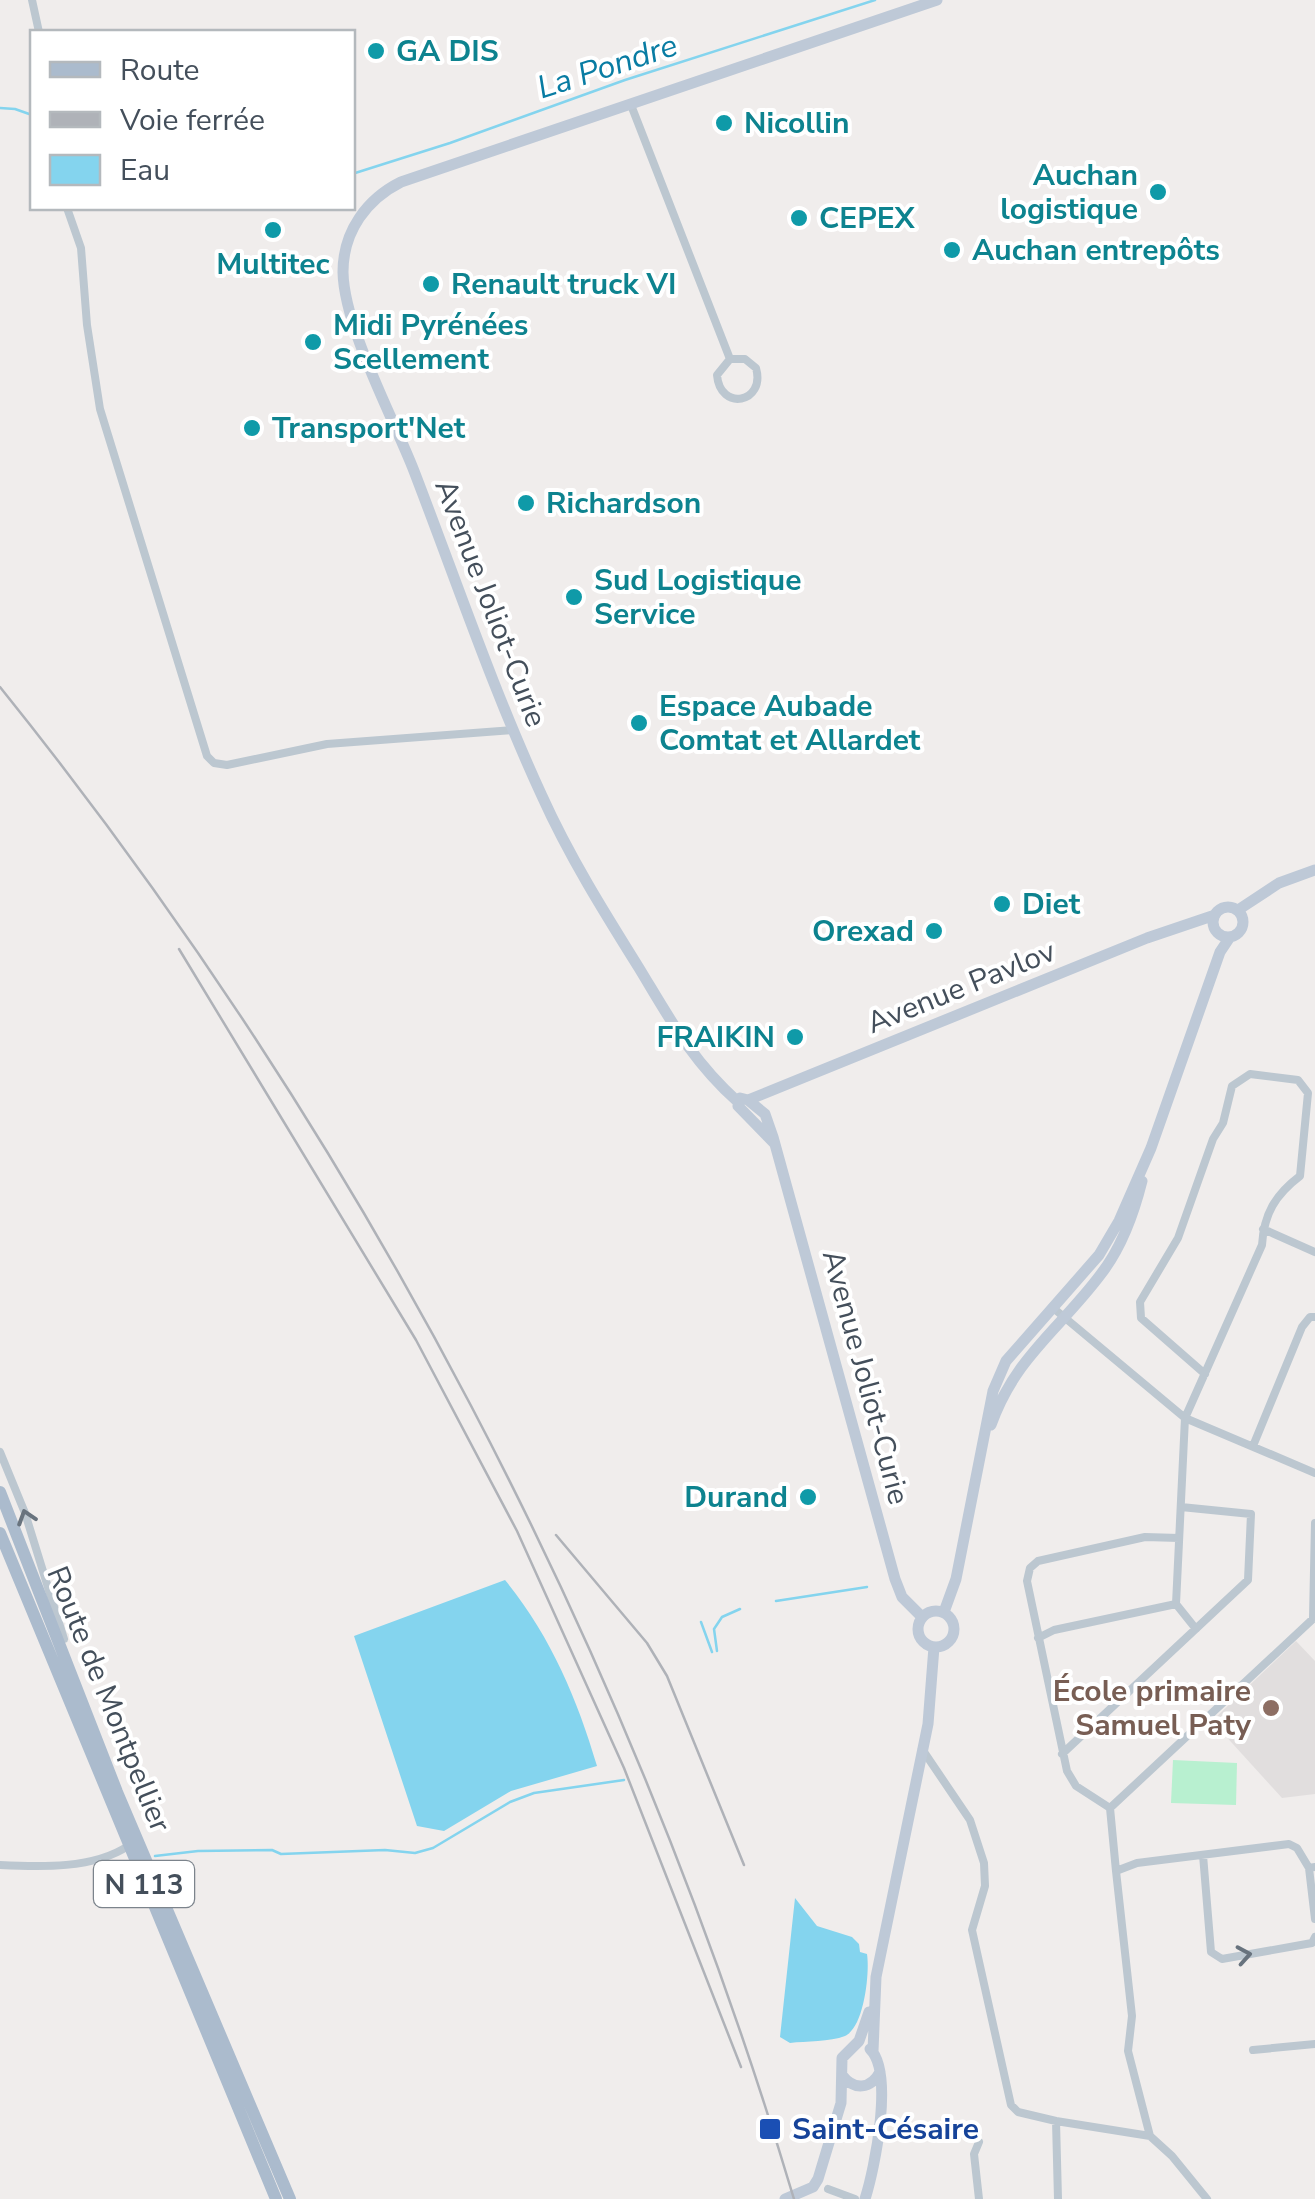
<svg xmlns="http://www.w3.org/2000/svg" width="1315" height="2199" viewBox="0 0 1315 2199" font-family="'Nunito Sans',sans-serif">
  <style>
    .education { fill: #e1dede }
    .green { fill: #b8f0d0 }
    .water { fill: #84d4ee }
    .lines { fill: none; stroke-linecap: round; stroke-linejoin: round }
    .stream { stroke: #84d4ee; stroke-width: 2.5 }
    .street { stroke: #bcc7d0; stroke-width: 8 }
    .secondary { stroke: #bec9d7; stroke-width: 11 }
    .primary { stroke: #abbbcd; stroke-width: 12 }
    .rail { stroke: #afb2b8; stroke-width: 2.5 }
    .oneway { stroke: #68737e }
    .culture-dot { fill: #0f9aa8; stroke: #fff; stroke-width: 4 }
    .education-dot { fill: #8d6e63; stroke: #fff; stroke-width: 4 }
    .transit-dot { fill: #1a4fb4; stroke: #fff; stroke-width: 4 }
    .labels { text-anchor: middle; stroke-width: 8; stroke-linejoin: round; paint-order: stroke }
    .shield { fill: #fff; stroke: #7c848c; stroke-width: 2.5 }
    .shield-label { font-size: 28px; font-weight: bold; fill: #444f5b }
    .culture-label { font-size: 30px; font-weight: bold; fill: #0d838f; stroke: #fff; text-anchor: start }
    .street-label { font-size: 30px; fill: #444f5b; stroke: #fff }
    .education-label { font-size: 30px; font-weight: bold; fill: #785e54; stroke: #fff; text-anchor: end }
    .transit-label { font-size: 30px; font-weight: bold; fill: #164399; stroke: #fff; text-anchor: start }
    .water-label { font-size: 32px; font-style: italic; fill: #087ca3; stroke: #fff }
  </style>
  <rect width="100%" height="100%" fill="#f0edec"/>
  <path class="education" d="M1296,1641l19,20v133l-33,4 -70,-77z"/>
  <path class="green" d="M1173,1760l64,3 -1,42 -65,-2z"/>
  <path class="water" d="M505,1580c45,55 72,118 92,186l-86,25 -67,40 -27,-5 -63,-190z
    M795,1898l22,28 35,11 7,7 1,8 7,2c3,19 -3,74 -22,82 -15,6 -39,5 -55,7l-10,-6z"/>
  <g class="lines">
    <path class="stream" d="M0,108l15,1 17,6
      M352,174l98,-31 175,-63 250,-80
      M776,1601l91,-14
      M701,1622l11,30
      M717,1651l-3,-22 8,-12 18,-8
      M155,1856l43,-5 74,-1 9,4 104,-4 30,3 18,-5 77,-46 24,-9 90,-13"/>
    <path class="street" d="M32,0l7,32
      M631,105l99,254 -13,16c3,37 49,28 39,-7l-11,-9h-15
      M67,208l14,40 6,77 13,84 107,347 7,7 13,2 100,-21 185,-14
      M1263,1229l52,23
      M1052,1307l133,111 130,55
      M1253,1446l49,-119 8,-10h5
      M0,1452l25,61 39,126
      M1313,1618l2,-95
      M1196,1629l-20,-25 9,-186 77,-173c2,-31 13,-50 38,-69l8,-83 -10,-13 -48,-6 -18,12 -9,37 -10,16 -35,99 -38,64 1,16 64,56
      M1038,1638l16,-8 122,-26
      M922,1749l48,71 14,43 1,23 -13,44 39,175 7,7 38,9 94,15 22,20 35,43
      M1062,1754l186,-174 3,-66 -70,-7
      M1110,1808l-34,-22 -9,-15 -40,-190 3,-13 8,-7 107,-24 34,1
      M1203,1855l8,97 11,7 90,-16 3,-6
      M98,1862c16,3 26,15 43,16
      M0,1865c40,2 94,4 128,-19
      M1309,1868l6,51
      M1116,1871l-6,-63 205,-191
      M1253,2050l62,-6
      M1056,2121l2,78
      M1150,2136l-22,-85 4,-35 -16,-145 21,-8 152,-19 8,4 12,20 6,-1
      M828,2189l27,10
      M979,2199l-5,-45 5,-12"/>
    <path class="secondary" d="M1213 922a15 15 0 1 1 30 0a15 15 0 1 1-30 0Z
      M1238,910l41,-27 36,-13
      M748,1100l17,14 8,23 122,442 7,18 20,20
      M737,1101c-45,-40 -67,-82 -98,-133 -35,-56 -70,-112 -97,-172 -49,-106 -86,-216 -128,-325 -21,-54 -70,-144 -71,-199 0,-41 24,-73 58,-90l536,-182
      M774,1143l-36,-37 2,-8 8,2 10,-4 389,-158 68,-23
      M991,1425c24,-68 69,-96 110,-151 21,-27 33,-61 41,-93
      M918 1629a18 18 0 1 1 36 0a18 18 0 1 1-36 0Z
      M944,1612l12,-33 37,-188 13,-30 93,-106 20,-34 32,-73 69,-196 10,-15
      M873,2051l3,-74 52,-253 6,-77
      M842,2075c12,16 29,14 38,-3
      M785,2199l28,-12 5,-8 23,-76 1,-45 17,-17 10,-29
      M865,2199c10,-31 29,-127 5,-150"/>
    <path class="primary" d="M0,1492l117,300 173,407
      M0,1533l276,666"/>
    <path class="rail" d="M0,687c361,449 629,961 794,1512
      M179,949l237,391 101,191 107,237 117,299
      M556,1535l91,108 20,33 77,189"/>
  </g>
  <defs><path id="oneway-chevron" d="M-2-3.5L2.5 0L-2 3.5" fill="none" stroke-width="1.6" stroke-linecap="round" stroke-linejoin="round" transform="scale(2.5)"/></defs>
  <g class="oneway">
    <use href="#oneway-chevron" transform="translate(26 1517) rotate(-108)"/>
    <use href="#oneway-chevron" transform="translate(1244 1955) rotate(-10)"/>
  </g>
  <g class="culture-dot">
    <circle cx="376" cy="51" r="10"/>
    <circle cx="724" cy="123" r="10"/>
    <circle cx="1158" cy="192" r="10"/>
    <circle cx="799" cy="218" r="10"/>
    <circle cx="273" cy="230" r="10"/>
    <circle cx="952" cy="250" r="10"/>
    <circle cx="431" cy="284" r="10"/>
    <circle cx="313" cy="342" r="10"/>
    <circle cx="252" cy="428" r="10"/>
    <circle cx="526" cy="503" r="10"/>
    <circle cx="574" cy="597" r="10"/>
    <circle cx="639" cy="723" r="10"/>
    <circle cx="1002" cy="904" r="10"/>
    <circle cx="934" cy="931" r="10"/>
    <circle cx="795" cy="1037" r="10"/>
    <circle cx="808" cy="1497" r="10"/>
  </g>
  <circle class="education-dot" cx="1271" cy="1708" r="10"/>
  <rect class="transit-dot" x="758" y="2117" width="24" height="24" rx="5"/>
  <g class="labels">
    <rect class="shield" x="94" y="1861" width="100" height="46" rx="8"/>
    <g class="shield-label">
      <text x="144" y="1894">N 113</text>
    </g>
    <g class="culture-label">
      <text x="396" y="61">GA DIS</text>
      <text x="744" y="133">Nicollin</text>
      <text x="1138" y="185" text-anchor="end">Auchan<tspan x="1138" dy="34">logistique</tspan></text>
      <text x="819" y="228">CEPEX</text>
      <text x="972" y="260">Auchan entrepôts</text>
      <text x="273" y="274" text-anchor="middle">Multitec</text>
      <text x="451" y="294">Renault truck VI</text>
      <text x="333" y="335">Midi Pyrénées<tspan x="333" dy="34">Scellement</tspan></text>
      <text x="272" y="438">Transport'Net</text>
      <text x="546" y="513">Richardson</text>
      <text x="594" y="590">Sud Logistique<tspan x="594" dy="34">Service</tspan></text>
      <text x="659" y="716">Espace Aubade<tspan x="659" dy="34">Comtat et Allardet</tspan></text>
      <text x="1022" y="914">Diet</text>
      <text x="914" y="941" text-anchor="end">Orexad</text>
      <text x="775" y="1047" text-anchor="end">FRAIKIN</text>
      <text x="788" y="1507" text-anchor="end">Durand</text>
    </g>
    <g class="street-label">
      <text transform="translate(491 603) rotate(69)" y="10">Avenue Joliot-Curie</text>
      <text transform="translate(961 987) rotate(-22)" y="10">Avenue Pavlov</text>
      <text transform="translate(866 1377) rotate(75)" y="10">Avenue Joliot-Curie</text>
      <text transform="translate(109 1699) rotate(68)" y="10">Route de Montpellier</text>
    </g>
    <g class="education-label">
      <text x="1251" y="1701">École primaire<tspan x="1251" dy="34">Samuel Paty</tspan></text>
    </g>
    <g class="transit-label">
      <text x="792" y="2139">Saint-Césaire</text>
    </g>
    <g class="water-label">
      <text transform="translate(607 66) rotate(-18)" y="11">La Pondre</text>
    </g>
  </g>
  <rect x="30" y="30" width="325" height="180" fill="#ffffff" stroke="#b4b9bd" stroke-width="2.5"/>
  <rect x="50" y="62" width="50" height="15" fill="#abbbcd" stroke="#b4b9bd" stroke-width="2.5"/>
  <text x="120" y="80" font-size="30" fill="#444f5b">Route</text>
  <rect x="50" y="112" width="50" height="15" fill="#afb2b8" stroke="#b4b9bd" stroke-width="2.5"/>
  <text x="120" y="130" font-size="30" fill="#444f5b">Voie ferrée</text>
  <rect x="50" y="155" width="50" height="30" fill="#84d4ee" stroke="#b4b9bd" stroke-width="2.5"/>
  <text x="120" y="180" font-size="30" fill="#444f5b">Eau</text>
</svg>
